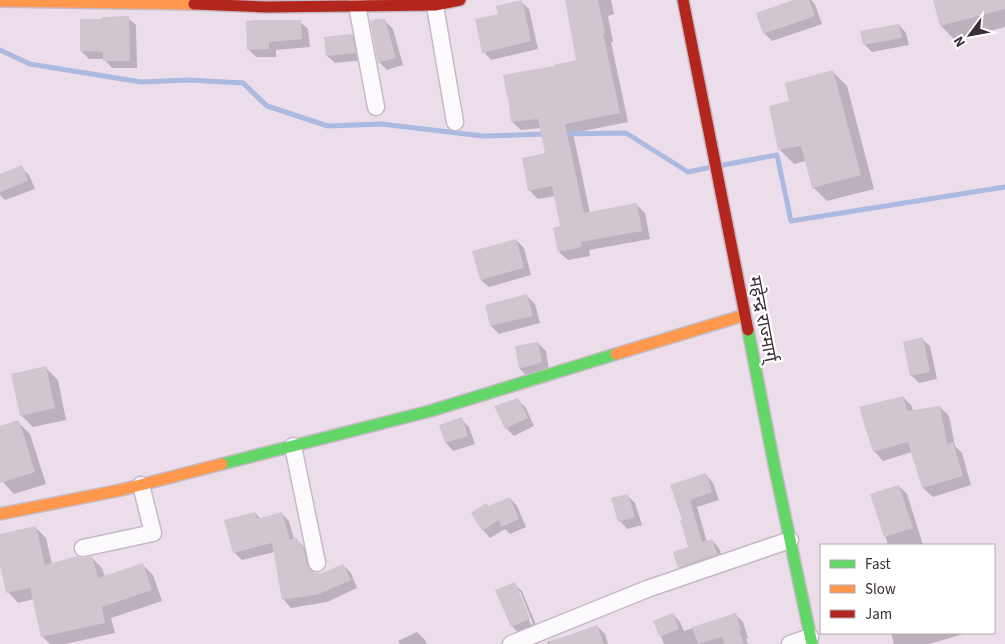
<svg xmlns="http://www.w3.org/2000/svg" width="1005" height="644" viewBox="0 0 1005 644" font-family="'Source Sans 3','Noto Sans Devanagari',sans-serif">
  <style>
    .shadow { fill: #0003; fill-rule: evenodd }
    .lines { fill: none; stroke-linecap: round; stroke-linejoin: round }
    .stream { stroke: #acb9e0; stroke-width: 5 }
    .building { fill: #d1c5d0 }
    .street-casing { stroke: #c6bac5; stroke-width: 19 }
    .fast-casing { stroke: #c6bac5; stroke-width: 14 }
    .slow-casing { stroke: #c6bac5; stroke-width: 14 }
    .jam-casing { stroke: #c6bac5; stroke-width: 14 }
    .street { stroke: #fcfafc; stroke-width: 16 }
    .fast { stroke: #63d668; stroke-width: 11 }
    .slow { stroke: #ff974d; stroke-width: 11 }
    .jam { stroke: #b3261e; stroke-width: 11 }
    .labels { text-anchor: middle; stroke-width: 4.5; stroke-linejoin: round; paint-order: stroke }
    .street-label { font-size: 18px; fill: #382e38; stroke: #fff }
  </style>
  <rect width="100%" height="100%" fill="#ecddeb"/>
  <path class="shadow" d="M566,0h45l3,14 -6,2 5,26h-2l17,80 -55,11 17,80 46,-9 9,9 5,26 -61,11 1,6 -22,4 -9,-8 2,-25 -6,-31 -17,3 -9,-9 17,-36 -5,-26 -20,2 -9,-8 43,-54 23,-7z
    M797,0h14l4,4 7,20 -50,17 -8,-8z
    M934,0h71v27l-50,13 -14,-14z
    M521,2l8,7 9,40 -47,11 -7,-8z
    M128,18l8,7 1,43h-25l-8,-9h-15l-8,-8 22,-30z
    M385,21l8,8 10,36 -16,5 -8,-8z
    M300,22l8,7 2,18 -34,3v7h-20l-8,-8z
    M899,25l7,8 3,12 -37,7 -8,-8z
    M352,35l8,8 3,17 -28,3 -8,-7z
    M833,72l14,14 27,103 -47,12 -14,-14 -7,-26 -12,3 -14,-14 11,-48z
    M21,167l8,8 6,14 -30,11 -5,-5v-20z
    M516,240l8,8 7,27 -42,12 -8,-7z
    M527,296l8,8 5,19 -41,11 -8,-8 -5,-20z
    M922,339l8,7 7,33 -18,4 -8,-8z
    M538,343l8,8 3,19 -21,7 -8,-8 -4,-22z
    M46,368l12,12 8,40 -33,7 -12,-12z
    M903,397l9,9 1,6 27,-5 9,9 6,30 7,7 9,32 -38,12 -10,-9 -11,-36 -29,9 -9,-10z
    M518,400l8,8 8,18 -20,10 -8,-8z
    M461,419l8,8 6,17 -22,7 -7,-8z
    M18,422l12,12 16,50 -32,10 -11,-12 -3,-8v-46z
    M706,475l7,8 6,17 -22,7 10,35 5,-2 7,8 5,14 -37,13 -8,-8 10,-19 -6,-27 -12,-35z
    M899,486l8,8 16,51h-35l-16,-51z
    M627,495l8,8 7,22 -15,4 -7,-8z
    M510,498l7,8 9,21 -16,7 -5,-5 -15,9 -7,-8 5,-23z
    M255,513l6,6 20,-6 8,8 5,18 1,-1 8,8 9,13 2,15 6,2 23,-11 8,8 6,15 -30,14 -36,6 -7,-8 -9,-48 -33,8 -8,-8z
    M35,527l11,11 6,26 40,-6 10,10 3,9 38,-12 10,10 9,26 -51,17 4,15 -50,11h-15l-8,-8 -8,-37 -16,4 -10,-11 -8,-32v-25z
    M514,584l8,7 15,36 -17,7 -8,-8zM517,591h3l13,33 -2,1z
    M673,614l7,8 4,9 51,-17 8,8 5,16 -2,1 2,5h-84l-9,-23z
    M597,626l8,8 3,10h-60l-1,-2 22,-6z
    M417,632l8,8 2,4h-27l-2,-3z
    M891,633h76l-38,11h-35z"/>
  <g class="lines">
    <path class="stream" d="M0,50l30,14 111,18 48,-2 54,3 24,23 61,20 53,-2 102,12 63,-2
      M562,134l64,-1 62,39 19,-4
      M723,165l54,-10 14,66 214,-34"/>
  </g>
  <path class="building" d="M522,0l9,41 -49,12 -7,-34 23,-5 -2,-8z
    M565,0h33l7,33h-2l17,80 -55,11 19,89 53,-10 5,28 -61,11 1,5 -24,5 -5,-24 7,-2 -8,-40 -24,5 -6,-33 23,-5 -7,-34 -27,3 -3,-26h-1l-4,-21 51,-9 -1,-1 23,-5z
    M793,0h16l6,16 -52,18 -7,-21z
    M933,0h72v9l-65,17z
    M129,16l1,45h-27v-9l-23,-1v-32h22v-2z
    M376,19h9l11,39 -18,5 -8,-42z
    M257,20h44l1,19 -33,3v7l-22,1 -1,-29z
    M899,24l3,14 -39,7 -3,-14z
    M352,34l4,19 -30,3 -2,-19z
    M833,70l28,105 -49,13 -11,-42 -23,4 -9,-44 20,-5 -4,-18z
    M22,165l6,16 -28,11v-18z
    M516,239l8,29 -44,12 -8,-29z
    M527,294l6,22 -43,10 -5,-21z
    M923,337l7,35 -20,4 -7,-34z
    M538,342l4,20 -23,7 -4,-23z
    M46,366l9,42 -35,8 -9,-42z
    M903,396l4,15 33,-5 7,38 6,-2 10,34 -41,12 -14,-46 -35,10 -14,-45z
    M518,398l10,20 -23,11 -11,-23z
    M462,417l6,19 -23,7 -6,-18z
    M19,420l16,52 -35,11v-57z
    M706,473l6,19 -22,8 12,42 10,-3 5,15 -39,14 -5,-16 15,-5 -8,-27h2l-12,-35z
    M899,485l14,43 -29,9 -14,-43z
    M628,494l7,23 -17,5 -7,-24z
    M510,497l9,22 -18,8 -2,-7 -17,11 -11,-18 15,-10 2,3z
    M255,512l2,7 25,-7 8,28 6,-3 8,13 3,15 3,5 4,3h5l1,1 23,-10 8,16 -32,14 -37,6 -10,-57 -39,10 -9,-33z
    M36,526l9,39 32,-9 3,2h5l7,-2 6,22 45,-15 9,27 -50,17 3,16 -64,14 -11,-49 -24,5 -6,-28v-31z
    M515,582l15,37 -19,8 -16,-37z
    M673,613l6,16 -19,8 -7,-16z
    M736,613l5,18h-2l5,13h-20l-2,-7 -24,7 -6,-17z
    M597,625l7,19h-55v-2z"/>
  <g class="lines">
    <defs>
      <path id="street" d="M356,0l20,107
        M434,0l21,122
        M293,446l24,117
        M83,548l70,-15 -12,-48
        M511,644l136,-55 143,-49
        M790,644l20,-7"/>
      <path id="fast" d="M748,330l26,134 38,180
        M222,464l208,-53 186,-57"/>
      <path id="slow" d="M0,1l194,3
        M616,354l129,-39
        M0,514l121,-24 101,-26"/>
      <path id="jam" d="M683,0l65,330
        M194,4l72,3 169,-2 25,-5"/>
    </defs>
    <use href="#street" class="street-casing"/>
    <use href="#fast" class="fast-casing"/>
    <use href="#slow" class="slow-casing"/>
    <use href="#jam" class="jam-casing"/>
    <use href="#street" class="street"/>
    <use href="#fast" class="fast"/>
    <use href="#slow" class="slow"/>
    <use href="#jam" class="jam"/>
  </g>
  <g class="labels">
    <g class="street-label">
      <text transform="translate(763 319) rotate(79)" y="6">महेन्द्र राज्मार्ग्</text>
    </g>
  </g>
  <rect x="820" y="544" width="175" height="90" fill="#ffffff" stroke="#afabaf"/>
  <rect x="830" y="560" width="25" height="8" fill="#63d668" stroke="#afabaf"/>
  <text x="865" y="569" font-size="15" fill="#382e38">Fast</text>
  <rect x="830" y="585" width="25" height="8" fill="#ff974d" stroke="#afabaf"/>
  <text x="865" y="594" font-size="15" fill="#382e38">Slow</text>
  <rect x="830" y="610" width="25" height="8" fill="#b3261e" stroke="#afabaf"/>
  <text x="865" y="619" font-size="15" fill="#382e38">Jam</text>
  <g transform="translate(970 35) rotate(238)" stroke="#ffffff" stroke-width="4" paint-order="stroke">
  <path d="M0-4L9 19L0 12L-9 19Z" fill="#382e38"/>
  <text y="-8" font-size="14" font-weight="bold" text-anchor="middle" fill="#382e38">N</text>
  </g>
</svg>
